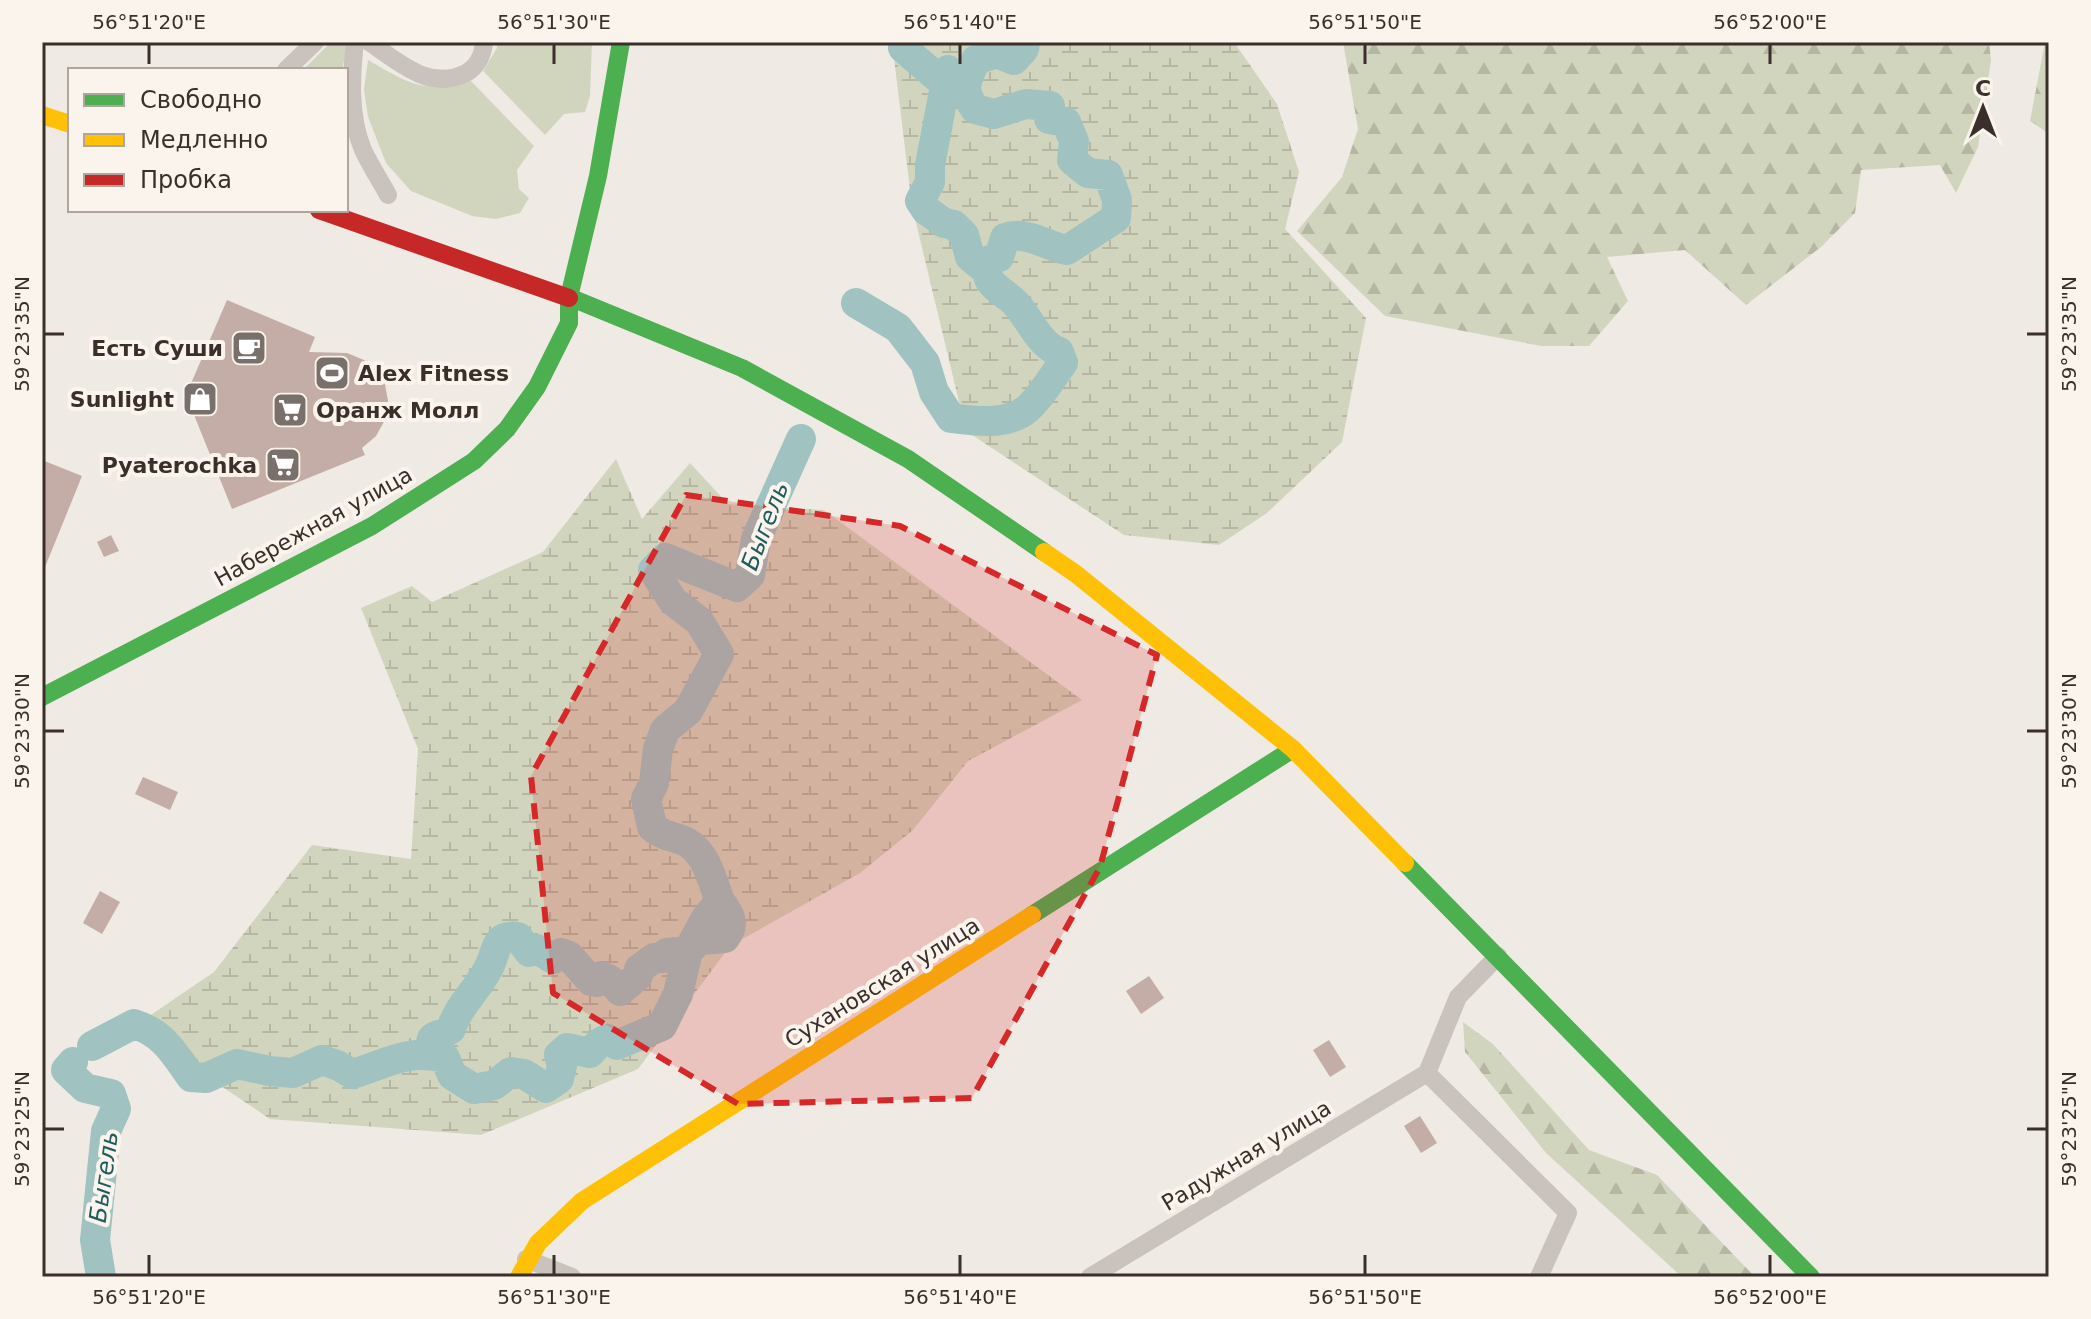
<svg xmlns="http://www.w3.org/2000/svg" width="2091" height="1319" viewBox="0 0 2091 1319" font-family="'DejaVu Sans',sans-serif">
  <style>
    .grass { fill: #d2d5be }
    .forest { fill: url(#forest-firs) }
    .wetland { fill: url(#wetland-marsh) }
    .lines { fill: none; stroke-linecap: round; stroke-linejoin: round }
    .river { stroke: #a0c3c1; stroke-width: 30 }
    .building { fill: #c3ada6 }
    .street { stroke: #c9c2bd; stroke-width: 18 }
    .fast { stroke: #4caf50; stroke-width: 18 }
    .slow { stroke: #ffc107; stroke-width: 18 }
    .jam { stroke: #c62828; stroke-width: 18 }
    .marked { fill: #d62828; fill-opacity: 0.2; stroke: #d62828; stroke-width: 6; stroke-dasharray: 16 10; stroke-linejoin: round }
    .ticks { fill: none; stroke: #3a2f2a; stroke-width: 3 }
    .labels { text-anchor: middle; stroke-width: 8; stroke-linejoin: round; paint-order: stroke }
    .poi-label { font-size: 22px; font-weight: bold; fill: #3a2f2a; stroke: #fbf4ed; text-anchor: end }
    .street-label { font-size: 22px; fill: #3a2f2a; stroke: #fbf4ed }
    .water-label { font-size: 24px; font-style: italic; fill: #1e5c5e; stroke: #fbf4ed }
    .neatline { fill: none; stroke: #3a2f2a; stroke-width: 3 }
    .ticks-label { font-size: 20px; text-anchor: middle; fill: #3a2f2a }
  </style>
  <defs>
    <pattern id="forest-firs" width="22" height="20" patternUnits="userSpaceOnUse" patternTransform="scale(2)"><rect width="22" height="20" fill="#d2d5be"/><path d="M5 1l3.5 6h-7zM16 11l3.5 6h-7z" fill="#b5b7a3"/></pattern>
    <pattern id="wetland-marsh" width="20" height="14" patternUnits="userSpaceOnUse" patternTransform="scale(2)"><rect width="20" height="14" fill="#d2d5be"/><path d="M1 5h8M5 5V1M11 12h8M15 12V8" fill="none" stroke="#b5b7a3"/></pattern>
  </defs>
  <rect width="100%" height="100%" fill="#f0eae4"/>
  <path class="grass" d="M331,42h14l2,6 -5,22h-39z
    M497,42h95l-2,54 -5,16 -21,2 -19,21 -62,-64 14,-23z
    M368,60c40,23 55,34 103,21l63,65 -17,24 2,19 10,9 -9,15 -24,6 -24,-3 -61,-25 -25,-28 -18,-46 -4,-27z"/>
  <path class="forest" d="M1343,42h646l2,18 -13,87 -22,46 -16,-28 -79,5 -6,43 -34,34 -75,58 -61,-55 -78,7 21,44 -39,45h-48l-156,-30 -88,-85 45,-54 16,-48z
    M2045,42h4v92l-19,-13z
    M1463,1022l30,22 96,106 68,25 98,102h-73l-136,-124 -81,-101z"/>
  <path class="wetland" d="M892,42h342l43,62 22,68 -14,57 81,89 -24,124 -75,71 -48,32 -95,-10 -158,-104 -54,-225z
    M616,459l26,60 48,-56 38,41 96,6 258,190 -114,61 -55,69 -53,43 -130,73 -92,123 -157,66 -211,-16 -137,-92 81,-55 98,-127 99,14 7,-110 -57,-141 51,-22 20,16 111,-50z"/>
  <g class="lines">
    <path class="river" d="M905,42l-2,6 43,37
      M948,72v-2l-18,95v17l-10,19 6,9 18,13 10,2 10,10 6,22 17,14
      M856,303l42,25 27,35 9,29 17,26c23,3 57,8 76,-9 14,-12 25,-32 36,-46l-4,-11c-20,-8 -28,-31 -42,-47 -7,-9 -23,-16 -28,-26 -3,-6 0,-13 1,-19l9,-3 6,-19c21,-8 41,8 62,12l49,-32 1,-18 -9,-25 -20,-2 -16,-13 2,-19 -8,-19 -17,-3 1,-13 -24,-2 -32,10 -19,-5c-14,-20 -9,-28 1,-49l20,-7 18,7 10,-11 1,-7
      M92,1046l42,-22c29,9 40,29 57,53l15,1 31,-14 32,7 24,2 29,-13 17,6 13,8c35,-10 55,-26 93,-16l7,17 22,14 20,-4 17,-13 13,2 22,14 13,-9 3,-13 -3,-11 8,-7 23,5 9,-10 8,-4 10,6 45,-19 16,-32 10,-43 18,-33 14,-17c-8,-20 -14,-52 -38,-61 -14,-5 -16,-3 -30,-13l-6,-28 8,-16 4,-34 7,-19 23,-19 31,-57 -20,-33 -26,-20 -20,-31 12,-12 72,29 13,-12 6,-36 45,-100
      M431,1054c-2,-25 5,-14 20,-25 8,-25 28,-40 39,-64 4,-8 5,-18 10,-24 5,-5 11,-5 18,-4l11,15 8,-3 16,10 8,-6 8,3 22,25 6,1 4,-6 9,4 10,11 18,-15 1,-7 15,-11h9l4,-5 21,-2 12,-11 25,-2c11,-15 5,-23 -5,-37
      M73,1062l-7,8 19,18 26,6 5,15 -10,22 -11,109 6,37"/>
  </g>
  <path class="building" d="M227,300l88,37 -6,15 38,1 17,7 11,9 10,15 3,17 -2,17 -10,18 -14,12 3,7 -133,54 -46,-114z
    M42,460l40,16 -39,96h-1z
    M111,535l8,16 -15,6 -7,-15z
    M143,777l35,15 -8,18 -35,-16z
    M100,891l20,11 -18,32 -19,-11z
    M1149,976l15,22 -23,16 -15,-23z
    M1329,1040l17,27 -16,10 -17,-27z
    M1420,1116l17,27 -16,10 -17,-27z"/>
  <g class="lines">
    <path class="street" d="M355,42c-4,35 -6,74 8,108 7,15 17,30 25,45
      M369,42c29,19 60,50 97,31 11,-6 17,-18 18,-31
      M286,70l29,-28
      M1427,1073l141,140 -29,64
      M1427,1073l31,-76 40,-41
      M526,1259l46,18
      M1090,1277l337,-204"/>
    <path class="fast" d="M621,42l-23,134 -29,121 173,71 166,91 136,93
      M42,697l330,-171 102,-65 33,-32 30,-42 32,-64v-25
      M1405,863l406,414
      M1032,915l261,-166"/>
    <path class="slow" d="M42,115l28,9
      M1044,552l32,22 217,175 112,114
      M519,1277l19,-34 44,-42 450,-286"/>
    <path class="jam" d="M319,210l250,88"/>
  </g>
  <path class="marked" d="M686,495l214,31 257,129 -57,212 -128,231 -234,6 -185,-111 -22,-217z"/>
  <path class="ticks" d="M149,44v20M554,44v20M960,44v20M1365,44v20M1770,44v20M44,334h20M2027,334h20M44,731h20M2027,731h20M44,1129h20M2027,1129h20M149,1255v20M554,1255v20M960,1255v20M1365,1255v20M1770,1255v20"/>
  <defs>
    <symbol id="cafe-square" viewBox="-11 -11 22 22"><rect x="-9" y="-9" width="18" height="18" rx="4" fill="#7a706b" stroke="#fbf4ed"/><path d="M-5.5-4.5H6V0H3Q3 3.5 0 3.5H-2.5Q-5.5 3.5-5.5 0ZM3-3.2v2h1.7v-2ZM-6 4.5H4V6H-6Z" fill="#fff"/></symbol>
    <symbol id="stadium-square" viewBox="-11 -11 22 22"><rect x="-9" y="-9" width="18" height="18" rx="4" fill="#7a706b" stroke="#fbf4ed"/><path d="M0-5a6.5 5 0 1 0 0 10a6.5 5 0 1 0 0-10ZM-3.5-1.8h7v3.6h-7Z" fill="#fff"/></symbol>
    <symbol id="shop-square" viewBox="-11 -11 22 22"><rect x="-9" y="-9" width="18" height="18" rx="4" fill="#7a706b" stroke="#fbf4ed"/><path d="M-5-2.5h2.3a2.7 3.5 0 0 1 5.4 0H5L5.5 6h-11ZM-1.5-2.5h3a1.5 2.3 0 0 0-3 0Z" fill="#fff"/></symbol>
    <symbol id="supermarket-square" viewBox="-11 -11 22 22"><rect x="-9" y="-9" width="18" height="18" rx="4" fill="#7a706b" stroke="#fbf4ed"/><path d="M-6-5.5h2.5l.6 2H6L4.5 2H-2.5L-4.4-4H-6ZM-1.5 3.2a1.3 1.3 0 1 0 .1 0ZM3 3.2a1.3 1.3 0 1 0 .1 0Z" fill="#fff"/></symbol>
  </defs>
  <g fill-rule="evenodd">
    <use href="#cafe-square" x="229" y="328" width="40" height="40"/>
    <use href="#stadium-square" x="312" y="353" width="40" height="40"/>
    <use href="#shop-square" x="180" y="379" width="40" height="40"/>
    <use href="#supermarket-square" x="270" y="390" width="40" height="40"/>
    <use href="#supermarket-square" x="263" y="445" width="40" height="40"/>
  </g>
  <g class="labels">
    <g class="poi-label">
      <text x="223" y="356">Есть Суши</text>
      <text x="358" y="381" text-anchor="start">Alex Fitness</text>
      <text x="174" y="407">Sunlight</text>
      <text x="316" y="418" text-anchor="start">Оранж Молл</text>
      <text x="257" y="473">Pyaterochka</text>
    </g>
    <g class="street-label">
      <text transform="translate(313 526) rotate(-29)" y="8">Набережная улица</text>
      <text transform="translate(882 982) rotate(-32)" y="8">Сухановская улица</text>
      <text transform="translate(1246 1155) rotate(-31)" y="8">Радужная улица</text>
    </g>
    <g class="water-label">
      <text transform="translate(765 526) rotate(-69)" y="8">Быгель</text>
      <text transform="translate(104 1177) rotate(-82)" y="8">Быгель</text>
    </g>
  </g>
  <rect width="2091" height="1319" fill="none" stroke="#fbf4ed" stroke-width="88"/>
  <rect x="68" y="68" width="280" height="144" fill="#fbf4ed" stroke="#aea59f" stroke-width="2"/>
  <rect x="84" y="94" width="40" height="12" fill="#4caf50" stroke="#aea59f" stroke-width="2"/>
  <text x="140" y="108" font-size="24" fill="#3a2f2a">Свободно</text>
  <rect x="84" y="134" width="40" height="12" fill="#ffc107" stroke="#aea59f" stroke-width="2"/>
  <text x="140" y="148" font-size="24" fill="#3a2f2a">Медленно</text>
  <rect x="84" y="174" width="40" height="12" fill="#c62828" stroke="#aea59f" stroke-width="2"/>
  <text x="140" y="188" font-size="24" fill="#3a2f2a">Пробка</text>
  <g transform="translate(1983 108)" stroke="#fbf4ed" stroke-width="6" paint-order="stroke">
  <path d="M0-6L14 30L0 20L-14 30Z" fill="#3a2f2a"/>
  <text y="-12" font-size="22" font-weight="bold" text-anchor="middle" fill="#3a2f2a">С</text>
  </g>
  <rect x="44" y="44" width="2003" height="1231" class="neatline"/>
  <g class="ticks-label">
    <text x="149" y="29">56°51'20"E</text>
    <text x="554" y="29">56°51'30"E</text>
    <text x="960" y="29">56°51'40"E</text>
    <text x="1365" y="29">56°51'50"E</text>
    <text x="1770" y="29">56°52'00"E</text>
    <text transform="translate(22 334) rotate(-90)" y="7">59°23'35"N</text>
    <text transform="translate(2069 334) rotate(-90)" y="7">59°23'35"N</text>
    <text transform="translate(22 731) rotate(-90)" y="7">59°23'30"N</text>
    <text transform="translate(2069 731) rotate(-90)" y="7">59°23'30"N</text>
    <text transform="translate(22 1129) rotate(-90)" y="7">59°23'25"N</text>
    <text transform="translate(2069 1129) rotate(-90)" y="7">59°23'25"N</text>
    <text x="149" y="1304">56°51'20"E</text>
    <text x="554" y="1304">56°51'30"E</text>
    <text x="960" y="1304">56°51'40"E</text>
    <text x="1365" y="1304">56°51'50"E</text>
    <text x="1770" y="1304">56°52'00"E</text>
  </g>
</svg>
